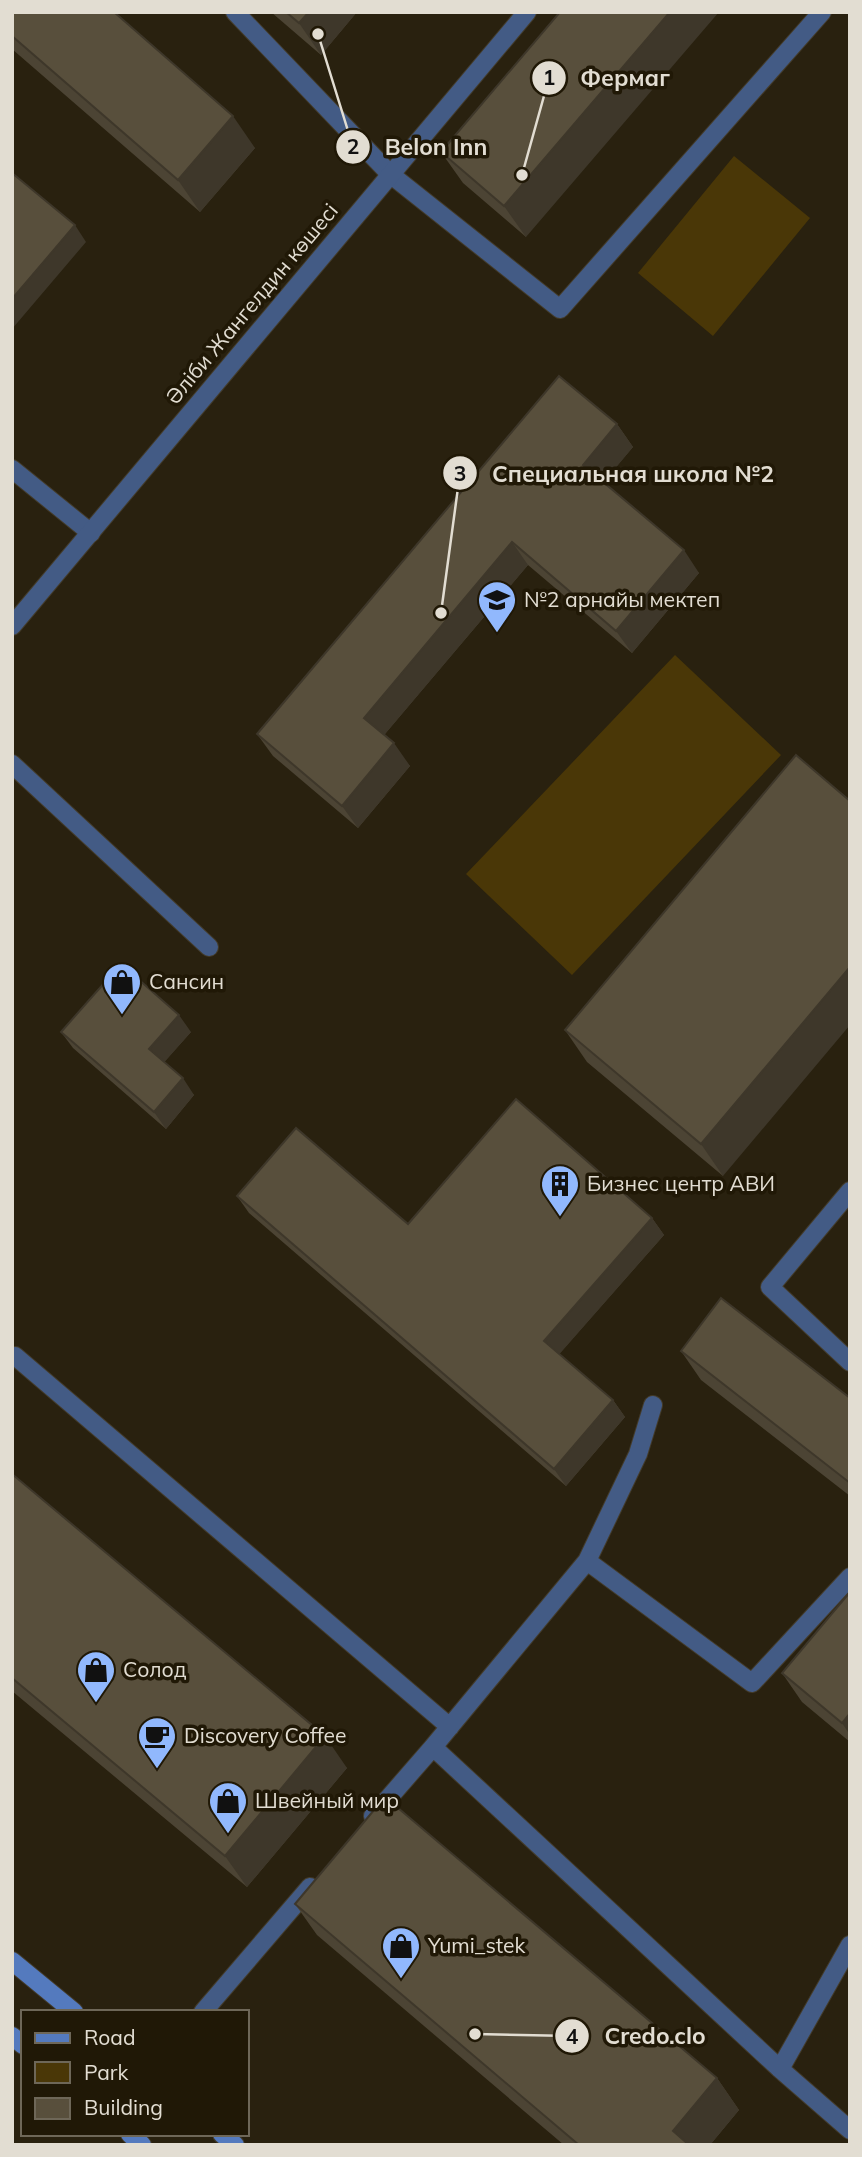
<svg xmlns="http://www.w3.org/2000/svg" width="862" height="2157" viewBox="0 0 862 2157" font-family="Mulish,sans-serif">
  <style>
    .green { fill: #4a3707 }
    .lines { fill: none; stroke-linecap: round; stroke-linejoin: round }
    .service-casing { stroke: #433b2a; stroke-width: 20 }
    .tertiary-casing { stroke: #433b2a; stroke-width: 20 }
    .secondary-casing { stroke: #433b2a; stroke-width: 20 }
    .service { stroke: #435b85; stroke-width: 18 }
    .tertiary { stroke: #435b85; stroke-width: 18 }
    .secondary { stroke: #547abe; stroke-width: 18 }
    .wall { fill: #4c4434 }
    .shaded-wall { fill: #3e372a }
    .building { fill: #584f3c; stroke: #3e372a; stroke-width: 2 }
    .labels { text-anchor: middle; stroke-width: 7; stroke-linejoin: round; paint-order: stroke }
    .street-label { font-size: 21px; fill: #e2ddd2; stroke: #201806 }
    .poi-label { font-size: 21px; fill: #e2ddd2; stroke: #201806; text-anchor: start }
    .leader { fill: none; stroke: #e2ddd2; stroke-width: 2.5 }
    .callout-dot { fill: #e2ddd2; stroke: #201806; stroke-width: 2.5 }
    .mark-label { font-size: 21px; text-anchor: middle; font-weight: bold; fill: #111 }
    .callout-label { font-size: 23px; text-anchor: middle; font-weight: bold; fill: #e2ddd2; stroke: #201806; stroke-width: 7; stroke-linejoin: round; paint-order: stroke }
  </style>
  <rect width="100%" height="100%" fill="#29210f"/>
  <path class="green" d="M734,156l76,62 -97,118 -75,-63z
    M675,655l106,100 -209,220 -106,-101z"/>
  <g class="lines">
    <defs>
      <path id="service" d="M235,12l155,162 170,135 262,-297
        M12,469l79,64
        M12,764l197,183
        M850,1191l-80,96 80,75
        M12,1357l3,-1 435,371
        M587,1561l165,122 98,-106
        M433,1747l347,322 70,61
        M373,1816l60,-69 154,-186 51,-107 15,-49
        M203,2012l107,-125
        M780,2069l70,-124"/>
      <path id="tertiary" d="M12,626l515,-614"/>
      <path id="secondary" d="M12,1961l62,51
        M12,2036l11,9
        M130,2134l12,11
        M222,2134l13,11"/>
    </defs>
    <use href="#service" class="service-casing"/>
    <use href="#tertiary" class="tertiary-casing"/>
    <use href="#secondary" class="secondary-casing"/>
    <use href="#service" class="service"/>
    <use href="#tertiary" class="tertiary"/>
    <use href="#secondary" class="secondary"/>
  </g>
  <path class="wall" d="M12,12l243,136 -55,64 -188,-163z
    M271,12h86l-36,43z
    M560,12l-34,225 -63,-54 -22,-31z
    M617,424l16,23 -30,35 96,91 -67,80 -104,-88 -144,170 26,31 -52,62 -85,-72 -16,-22z
    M796,755l-73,421 -136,-114 -22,-32z
    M61,1032h130l-27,30 30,33 -28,34 -93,-81z
    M237,1196l171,28 244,-6 12,17 -105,119 54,46 12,17 -59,69 -317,-273z
    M681,1351l169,47v98l-149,-116z
    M12,1474l335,294 -100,119 -235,-196z
    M850,1592v150l-48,-40 -20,-29z
    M295,1904l422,174 22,32 -29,35h-146l-247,-210z"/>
  <path class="shaded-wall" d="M309,12h48l-36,43 -22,-32z
    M670,12h49l-193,225 -22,-31z
    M233,116l22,32 -55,64 -22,-32z
    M75,225l11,17 -74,87v-30z
    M617,424l16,23 -34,41 -16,-23z
    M512,542l16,23 -148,175 -16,-22z
    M684,550l15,23 -67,80 -16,-22z
    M394,743l16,23 -52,62 -16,-22z
    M850,967v58l-127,151 -22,-32z
    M179,1015l12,17 -30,34 -12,-17z
    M183,1078l11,17 -28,34 -12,-17z
    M652,1218l12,17 -108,123 -12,-17z
    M613,1400l12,17 -59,69 -12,-17z
    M850,1713v22l-8,-12z
    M325,1736l22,32 -100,119 -22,-31z
    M717,2078l22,32 -29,35h-28l-9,-14z"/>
  <path class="building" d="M12,12h102l119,104 -55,64 -166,-144z
    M286,12h23l-10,11z
    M560,12h110l-166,194 -63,-54z
    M12,173l63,52 -63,74z
    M559,376l58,48 -34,41 101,85 -68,81 -104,-89 -148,176 30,25 -52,63 -85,-72z
    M796,755l54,46v166l-149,177 -136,-114z
    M121,964l58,51 -30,34 34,29 -29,34 -93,-80z
    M516,1099l136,119 -108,123 69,59 -59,69 -317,-273 59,-68 112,96z
    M721,1298l129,100v85l-169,-132z
    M12,1474l313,262 -100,120 -213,-178z
    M850,1592v121l-8,10 -60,-50z
    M385,1797l332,281 -44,53 16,14h-110l-284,-241z"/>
  <defs>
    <symbol id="school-pin" viewBox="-11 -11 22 30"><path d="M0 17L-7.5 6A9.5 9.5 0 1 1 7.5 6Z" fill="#91b8fd" stroke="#201806"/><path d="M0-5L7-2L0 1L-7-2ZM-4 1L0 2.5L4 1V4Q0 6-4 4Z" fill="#111"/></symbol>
    <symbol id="shop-pin" viewBox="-11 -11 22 30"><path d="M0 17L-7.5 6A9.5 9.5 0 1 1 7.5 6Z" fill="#91b8fd" stroke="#201806"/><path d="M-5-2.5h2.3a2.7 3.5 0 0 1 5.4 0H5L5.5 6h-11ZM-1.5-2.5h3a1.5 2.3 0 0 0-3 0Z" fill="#111"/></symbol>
    <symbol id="building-pin" viewBox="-11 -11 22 30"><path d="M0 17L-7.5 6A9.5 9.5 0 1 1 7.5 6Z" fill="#91b8fd" stroke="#201806"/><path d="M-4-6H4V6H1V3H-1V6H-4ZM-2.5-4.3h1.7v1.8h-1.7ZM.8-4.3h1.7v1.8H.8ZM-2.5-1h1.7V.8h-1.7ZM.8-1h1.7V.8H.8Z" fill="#111"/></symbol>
    <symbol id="cafe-pin" viewBox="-11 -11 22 30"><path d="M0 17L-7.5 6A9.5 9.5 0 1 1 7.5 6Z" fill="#91b8fd" stroke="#201806"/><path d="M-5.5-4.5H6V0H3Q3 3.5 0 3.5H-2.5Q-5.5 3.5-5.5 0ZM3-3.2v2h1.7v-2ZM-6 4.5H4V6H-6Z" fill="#111"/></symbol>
  </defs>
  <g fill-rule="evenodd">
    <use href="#school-pin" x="475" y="578" width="44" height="60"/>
    <use href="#shop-pin" x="100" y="960" width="44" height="60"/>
    <use href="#building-pin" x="538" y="1162" width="44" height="60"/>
    <use href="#shop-pin" x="74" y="1648" width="44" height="60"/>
    <use href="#cafe-pin" x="135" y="1714" width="44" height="60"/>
    <use href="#shop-pin" x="206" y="1779" width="44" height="60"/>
    <use href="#shop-pin" x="379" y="1924" width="44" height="60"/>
  </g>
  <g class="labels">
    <g class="street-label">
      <text transform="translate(252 304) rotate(-50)" y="7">Әліби Жангелдин көшесі</text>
    </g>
    <g class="poi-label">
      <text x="524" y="607">№2 арнайы мектеп</text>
      <text x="149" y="989">Сансин</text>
      <text x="587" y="1191">Бизнес центр АВИ</text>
      <text x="123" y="1677">Солод</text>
      <text x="184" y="1743">Discovery Coffee</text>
      <text x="255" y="1808">Швейный мир</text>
      <text x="428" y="1953">Yumi_stek</text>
    </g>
  </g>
  <path class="leader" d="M522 175L549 78M318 34L353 147M441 613L460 473M475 2034L572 2036"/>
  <g class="callout-dot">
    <circle cx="522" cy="175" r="7"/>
    <circle cx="318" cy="34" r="7"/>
    <circle cx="441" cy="613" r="7"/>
    <circle cx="475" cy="2034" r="7"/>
    <circle cx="549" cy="78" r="18"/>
    <circle cx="353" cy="147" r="18"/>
    <circle cx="460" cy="473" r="18"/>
    <circle cx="572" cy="2036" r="18"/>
  </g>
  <g class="mark-label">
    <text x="549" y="85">1</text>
    <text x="353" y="154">2</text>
    <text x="460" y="481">3</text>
    <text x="572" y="2044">4</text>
  </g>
  <g class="callout-label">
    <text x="625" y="86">Фермаг</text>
    <text x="436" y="155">Belon Inn</text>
    <text x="633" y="482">Специальная школа №2</text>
    <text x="655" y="2044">Credo.clo</text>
  </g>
  <rect width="862" height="2157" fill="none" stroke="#e2ddd2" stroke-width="28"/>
  <rect x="21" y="2010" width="228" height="126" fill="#201806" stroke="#6e6758" stroke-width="2"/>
  <rect x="35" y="2033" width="35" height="10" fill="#547abe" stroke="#6e6758" stroke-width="2"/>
  <text x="84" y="2045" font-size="21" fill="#e2ddd2">Road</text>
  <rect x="35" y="2062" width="35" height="21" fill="#4a3707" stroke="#6e6758" stroke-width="2"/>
  <text x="84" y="2080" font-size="21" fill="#e2ddd2">Park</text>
  <rect x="35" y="2098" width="35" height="21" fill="#584f3c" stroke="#6e6758" stroke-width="2"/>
  <text x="84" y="2115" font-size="21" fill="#e2ddd2">Building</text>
</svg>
